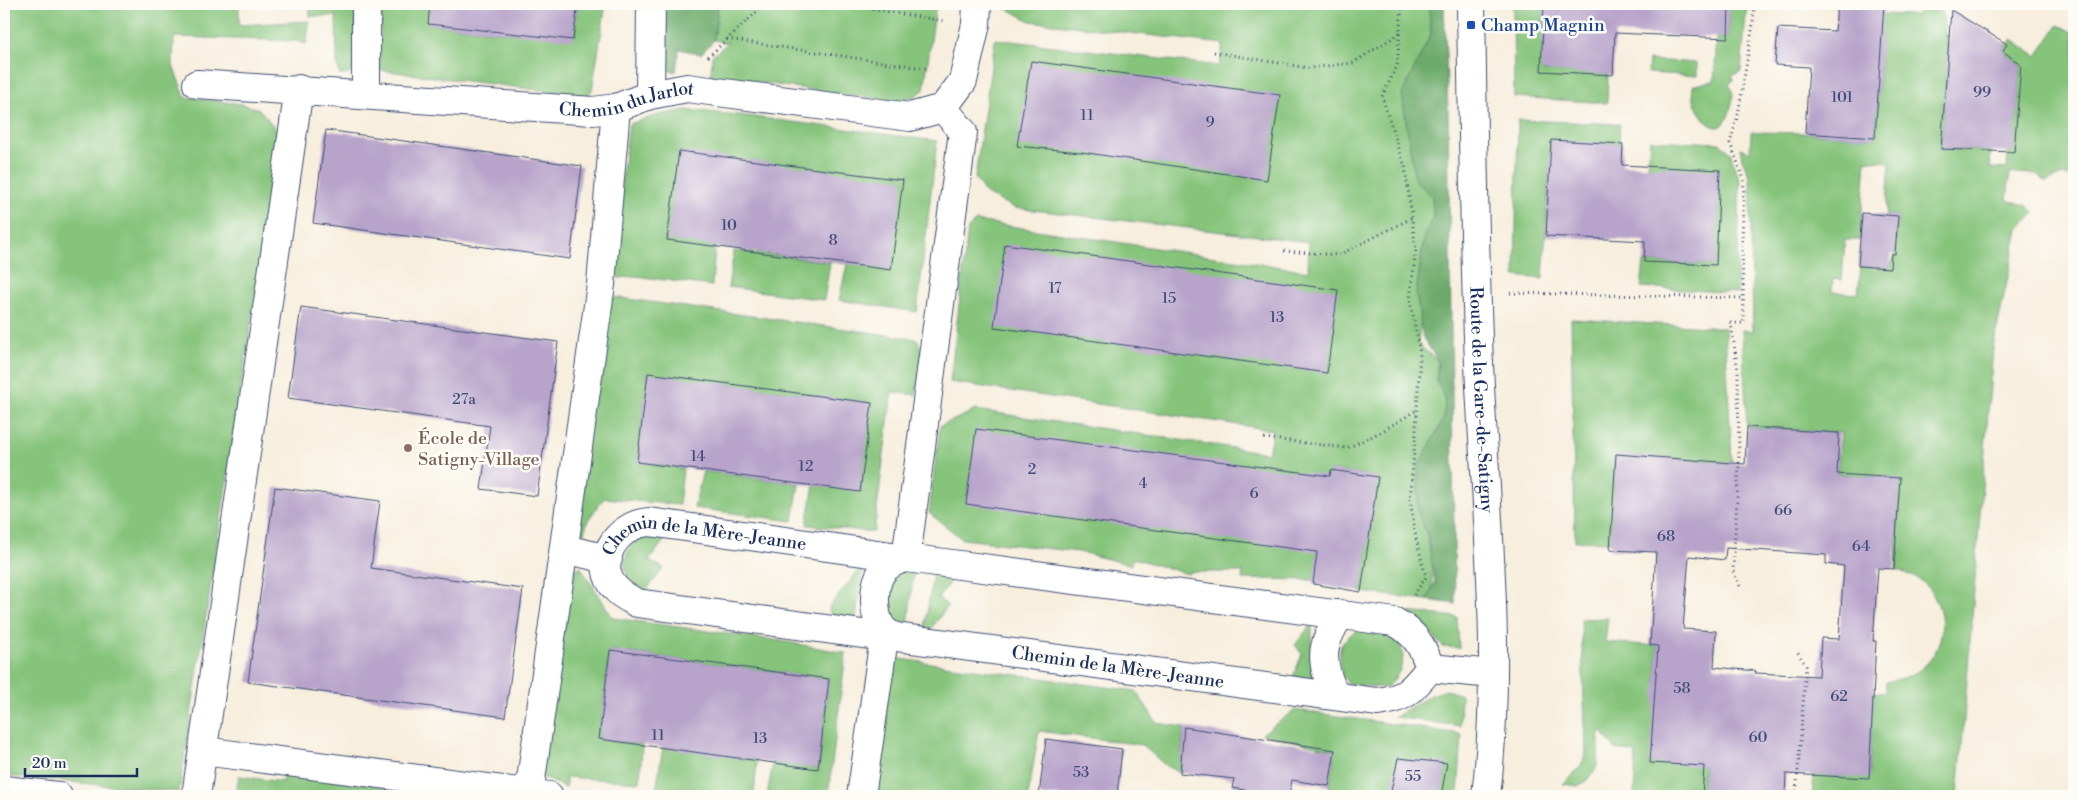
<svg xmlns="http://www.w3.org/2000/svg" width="2078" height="800" viewBox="0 0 2078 800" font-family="'Libre Bodoni',serif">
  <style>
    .green { fill: #86c47b; stroke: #507a6c; fill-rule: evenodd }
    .forest { fill: #6caa6b; stroke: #446c64 }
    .building { fill: #b8a4cb; fill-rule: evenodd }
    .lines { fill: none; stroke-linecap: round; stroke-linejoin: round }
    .minor-casing { stroke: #3c4c71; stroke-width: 30 }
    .path { stroke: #3c4c71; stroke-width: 3; stroke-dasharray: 1 4; stroke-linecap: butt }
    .minor { stroke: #fff; stroke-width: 28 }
    .transit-dot { fill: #1a4fb4; stroke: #fdfcf7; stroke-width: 2 }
    .education-dot { fill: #8d6e63; stroke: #fdfcf7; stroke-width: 2 }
    .labels { text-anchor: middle; stroke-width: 5; stroke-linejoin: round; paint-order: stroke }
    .number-label { font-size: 15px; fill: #424c79 }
    .transit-label { font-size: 18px; fill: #164399; stroke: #fdfcf7; text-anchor: start }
    .street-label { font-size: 18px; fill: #1b2f5e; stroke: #fdfcf7 }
    .education-label { font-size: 18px; fill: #785e54; stroke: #fdfcf7; text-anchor: start }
  </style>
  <rect width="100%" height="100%" fill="#fdfcf7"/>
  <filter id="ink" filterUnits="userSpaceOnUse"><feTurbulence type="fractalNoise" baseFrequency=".02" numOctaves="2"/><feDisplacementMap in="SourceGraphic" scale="10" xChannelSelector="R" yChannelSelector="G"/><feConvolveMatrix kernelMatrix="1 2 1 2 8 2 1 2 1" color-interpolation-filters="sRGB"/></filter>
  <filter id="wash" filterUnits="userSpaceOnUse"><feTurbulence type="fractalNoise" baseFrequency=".0096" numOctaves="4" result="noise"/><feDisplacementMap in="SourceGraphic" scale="20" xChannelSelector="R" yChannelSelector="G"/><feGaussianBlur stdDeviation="1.12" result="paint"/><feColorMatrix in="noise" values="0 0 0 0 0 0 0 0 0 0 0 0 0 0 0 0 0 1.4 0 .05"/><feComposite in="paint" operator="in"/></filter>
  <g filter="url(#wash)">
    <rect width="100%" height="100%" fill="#f7eedd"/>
    <path class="green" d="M4,4h235v21l71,-4 -4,23 -9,-3 -123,-4 -1,29 12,31 57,7 17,5 18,21 1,17 -99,645 -175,-16z
      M310,4h46l-1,63 -6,7 -9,1 -3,-12 -1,-47h-26z
      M382,4h49l-2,20 91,10 53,3 5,-33h28l-14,86 -5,6 -208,-26z
      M718,4h218l-12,86 -11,7 -18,4 -184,-25 1,-20 16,-13 -14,-3z
      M1004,4h420l5,6 2,24 -29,61 13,85 17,17 1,18 -9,24 -8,54 5,26 -3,25 20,17 -2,19 9,18 -1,21 -26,48v45l9,22 5,30v26l-5,10 -66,-8 16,-115 -46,-7 -17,110 -72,-1 1,-7h-54l-1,2 -55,-16 -1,7 -52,-13 -118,-13 -33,-26 11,-87 36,-16 292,43 5,-23 -323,-48 18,-154 8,-7 332,50 1,-29 -294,-34 -29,-14 -11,-16 20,-139 224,27 4,-22 -193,-23 -22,-12z
      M1513,4h31l-1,67 65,3 -1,29 -93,-6z
      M1729,4h18l-6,67 -9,5 1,5 -4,3c6,9 4,16 1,26 -11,45 -45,-12 -36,-25l20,-4 3,-44 11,1z
      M1919,9l23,3 6,37 -7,100 50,2 -1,17 17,1 3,-49h6l5,-55 -18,-14 9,-12 25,17 21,-31 16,8v144l-14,-1 -13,6 -12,-8 -25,-1 -3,27 19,5 9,8 -17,17 -25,117 -35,449h-146l2,-21 55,2 4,-85 12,1 1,-11c12,-3 26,-5 36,-14 26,-21 26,-62 2,-85 -8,-6 -19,-10 -28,-14l3,-91 -62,-4 4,-41 -94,-6 -5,-97 11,1 -3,-154 -8,-18 -2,-11 10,4 1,-20 54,1 70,5 5,-77 -7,-47 45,1zM1866,160l24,2 -4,53 12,1 -3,38 -5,14 -29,-2 -3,28 -26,-2 1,-13 9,1 3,-40h15z
      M1649,60l48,3v13l-49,-3z
      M686,110l53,5 198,26 -20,171 -78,-12 8,-36 -132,-18 -3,40 -77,-10 -16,2 -9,-8 19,-146 29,-9z
      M1518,120l102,4 -1,20 -68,-3 -8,138 -28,-3z
      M1650,140l70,3 10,9 10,29 -3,112 -96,-6 3,-25 72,3 -68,-98z
      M734,251l96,11 -6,38 -96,-13z
      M614,297l303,42 5,11 -6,45 -24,-3 -18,140 -67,-7 7,-40 46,6 11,-88 -223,-29 -11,88 46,7 -4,36 -75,-7 -16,22 -5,16 -11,3 33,-237z
      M1571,319l154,9 7,135 -116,-9 -5,88 -36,-1z
      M703,471l96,13 -6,37 -99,-13z
      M642,534l23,5 -16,22 15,7 -20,25c-26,-16 -24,-40 -2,-59z
      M863,565l-7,53 -26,-4 -1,-7z
      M580,566l33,52 168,23 65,12 -18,143h-61l6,-34 45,7 11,-90 -219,-29 -11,89 43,6 -2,37 -74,-5v11l-27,-13 35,-203z
      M914,569l-6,57c-5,-1 -12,-2 -15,-6 -9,-12 -3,-41 9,-48 3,-2 8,-2 12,-3z
      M933,572l18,4 1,3 -14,19 10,8 -17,23 -6,-2z
      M1408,612l49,5 2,31 -16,-1 -21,-24z
      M1608,618l-3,24 53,4 -2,36 48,84 -3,30h-67l2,-43 -21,-4 -14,-19c-7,27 6,39 -23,56l-15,-2 17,-17 6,-13 -5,-135z
      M1312,623v56l-19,-2 9,-23 -7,-9z
      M1361,629c8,1 22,1 28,5 23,16 14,39 -3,54l-37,-4 -7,-8c-5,-24 -5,-36 19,-47z
      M893,658l243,33 21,32 27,4 -4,46 -14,-7 -24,-21 -103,-14 -11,65h-155z
      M1447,690l14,5 -1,31 -66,-9 37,-22z
      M1295,710l167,24 -4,62h-130l7,-46 -73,-16z
      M663,747l94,13 -3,36h-99z
      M285,770l152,26h-202l4,-20 43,6z"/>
    <path class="forest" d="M665,4h53l-4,36 -13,14 -22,-5 -3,23 -19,-5z
      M1424,4h20l4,107 7,493 -28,-4 8,-18 -8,-48 -9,-22v-45l26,-49 1,-20 -9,-18 2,-19 -15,-23 -7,-45 8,-54 9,-24 -1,-18 -17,-17 -13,-86 29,-60 -2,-24z"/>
    <g id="blocks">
      <path class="building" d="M430,4h148l-5,36 -145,-16z
        M1544,4h185l-1,34 -113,-5 -2,42 -72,-4z
        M1837,4h47l-9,134 -70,-5 4,-66 -34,-2 3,-37 57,3z
        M1951,10l56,34 -4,7 18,14 -7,87 -73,-3z
        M1031,61l249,34 -13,85 -186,-28 -64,-6z
        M326,130l256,36 -12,93 -257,-36z
        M1551,140l72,4 -1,21 98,5 -4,95 -72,-3 1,-21 -99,-5z
        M679,151l224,29 -12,90 -224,-30z
        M1862,213l36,3 -3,38h-4l-1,14 -32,-2z
        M1005,244l333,46 -11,83 -333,-46z
        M301,307l257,35 -21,154 -56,-7 9,-63 -202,-28z
        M648,373l224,30 -12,89 -223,-30z
        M1747,427l92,6 -2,41 63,4 -6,91 -16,-1 -5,73h3l-7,137 -83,-4 -1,22h-83l2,-30 -54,-3 8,-117 -8,-1 6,-93 -46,-2 6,-96 129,10zM1726,548l100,7v9l18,2 -5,73 -18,-1 -2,38 -64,-3 1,-2 -42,-4 2,-36 -33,-2 6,-73 36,4z
        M976,429l354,47 1,-6 47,7 -17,115 -48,-8 4,-32 -351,-48z
        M275,487l105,14 -9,67 152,21 -18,128 -257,-35z
        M610,650l219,29 -11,90 -219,-30z
        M1184,727l151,23 -6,36 -37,-6 -3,16h-5l-52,-8 2,-9 -54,-6z
        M1046,739l76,10 -5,47h-78z
        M1398,758l49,5 -6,33h-51z"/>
    </g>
  </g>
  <g filter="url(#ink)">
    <use href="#blocks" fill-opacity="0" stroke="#3c4c71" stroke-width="1"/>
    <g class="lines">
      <defs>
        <g id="minor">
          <path id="s1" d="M1471,4c2,127 3,255 9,382 7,137 22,274 6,410"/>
          <path id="s2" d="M197,84l396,27 23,-3 34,-13 37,-7 223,29 33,-9 20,-27 13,-57 1,-20"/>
          <path d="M366,95v-91"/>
          <path d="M650,95l1,-91"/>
          <path d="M564,549l44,10"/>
          <path d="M906,558l489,64c20,11 28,24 35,46 -18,22 -24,31 -53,34l-481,-65c-3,-2 -8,-3 -10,-5 -14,-11 -13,-43 -6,-57 5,-9 16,-15 26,-17z"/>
          <path id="s3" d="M884,637l-247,-34c-7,-4 -14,-7 -20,-13 -26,-26 -1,-66 32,-68l257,36 57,-426 -20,-24"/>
          <path d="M1430,668l63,6"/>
          <path d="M1335,696c-15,-35 -16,-50 6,-82"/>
          <path d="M203,751l346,45"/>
          <path d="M4,790l54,6"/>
          <path d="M523,791l8,-11 70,-496 15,-176"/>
          <path d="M196,796l103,-707"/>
          <path d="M861,796l24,-165"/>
        </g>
      </defs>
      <use href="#minor" class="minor-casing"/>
      <path class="path" d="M843,4l100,17
        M1402,4l-5,62 -15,31 23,70 11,82 -6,50 10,54 -4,76 -6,71 6,38 10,39 -12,18
        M2069,4l5,3
        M727,39l203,30
        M1214,52l94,16 45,-5 47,-30
        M708,57l57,-53
        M1284,251l55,4 73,-37
        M1510,293l233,5
        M1264,438l83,10 34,-16 36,-22
        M1740,586l-7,-15 6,-110 -1,-90 -7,-48h13l-2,-80 2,-64 -14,-36 8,-28 15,-91 1,-20
        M1796,796l10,-130 -9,-15"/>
      <use href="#minor" class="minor"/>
    </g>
  </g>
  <rect class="transit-dot" x="1466" y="20" width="10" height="10" rx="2.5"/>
  <circle class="education-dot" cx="408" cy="448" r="5"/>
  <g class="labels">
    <g class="number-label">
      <text x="1982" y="97">99</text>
      <text x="1842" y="102">101</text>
      <text x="1087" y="120">11</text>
      <text x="1210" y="127">9</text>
      <text x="729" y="230">10</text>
      <text x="833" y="245">8</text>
      <text x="1055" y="293">17</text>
      <text x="1169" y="303">15</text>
      <text x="1277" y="322">13</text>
      <text x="464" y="404">27a</text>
      <text x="698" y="461">14</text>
      <text x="806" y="471">12</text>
      <text x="1032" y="474">2</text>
      <text x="1143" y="488">4</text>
      <text x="1254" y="498">6</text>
      <text x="1783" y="515">66</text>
      <text x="1666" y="541">68</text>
      <text x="1861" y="551">64</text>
      <text x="1682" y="693">58</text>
      <text x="1839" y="701">62</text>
      <text x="658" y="740">11</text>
      <text x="1758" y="742">60</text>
      <text x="760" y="743">13</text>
      <text x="1081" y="777">53</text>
      <text x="1413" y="781">55</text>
    </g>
    <g class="transit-label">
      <text x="1481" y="31">Champ Magnin</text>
    </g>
    <g class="street-label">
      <text dy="6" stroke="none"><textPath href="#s2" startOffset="432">Chemin du Jarlot</textPath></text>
      <text dy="6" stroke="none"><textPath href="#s1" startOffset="396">Route de la Gare-de-Satigny</textPath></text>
      <text dy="6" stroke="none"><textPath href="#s3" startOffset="419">Chemin de la Mère-Jeanne</textPath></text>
      <text transform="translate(1118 667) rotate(8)" y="6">Chemin de la Mère-Jeanne</text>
    </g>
    <g class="education-label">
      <text x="418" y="444">École de<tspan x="418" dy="21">Satigny-Village</tspan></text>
    </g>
  </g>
  <rect width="2078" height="800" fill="none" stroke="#fdfcf7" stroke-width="20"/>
  <path d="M25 768v8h112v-8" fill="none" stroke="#1b2f5e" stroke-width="2.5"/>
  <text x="32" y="768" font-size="15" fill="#1b2f5e" stroke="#fdfcf7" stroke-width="4" paint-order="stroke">20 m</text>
</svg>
